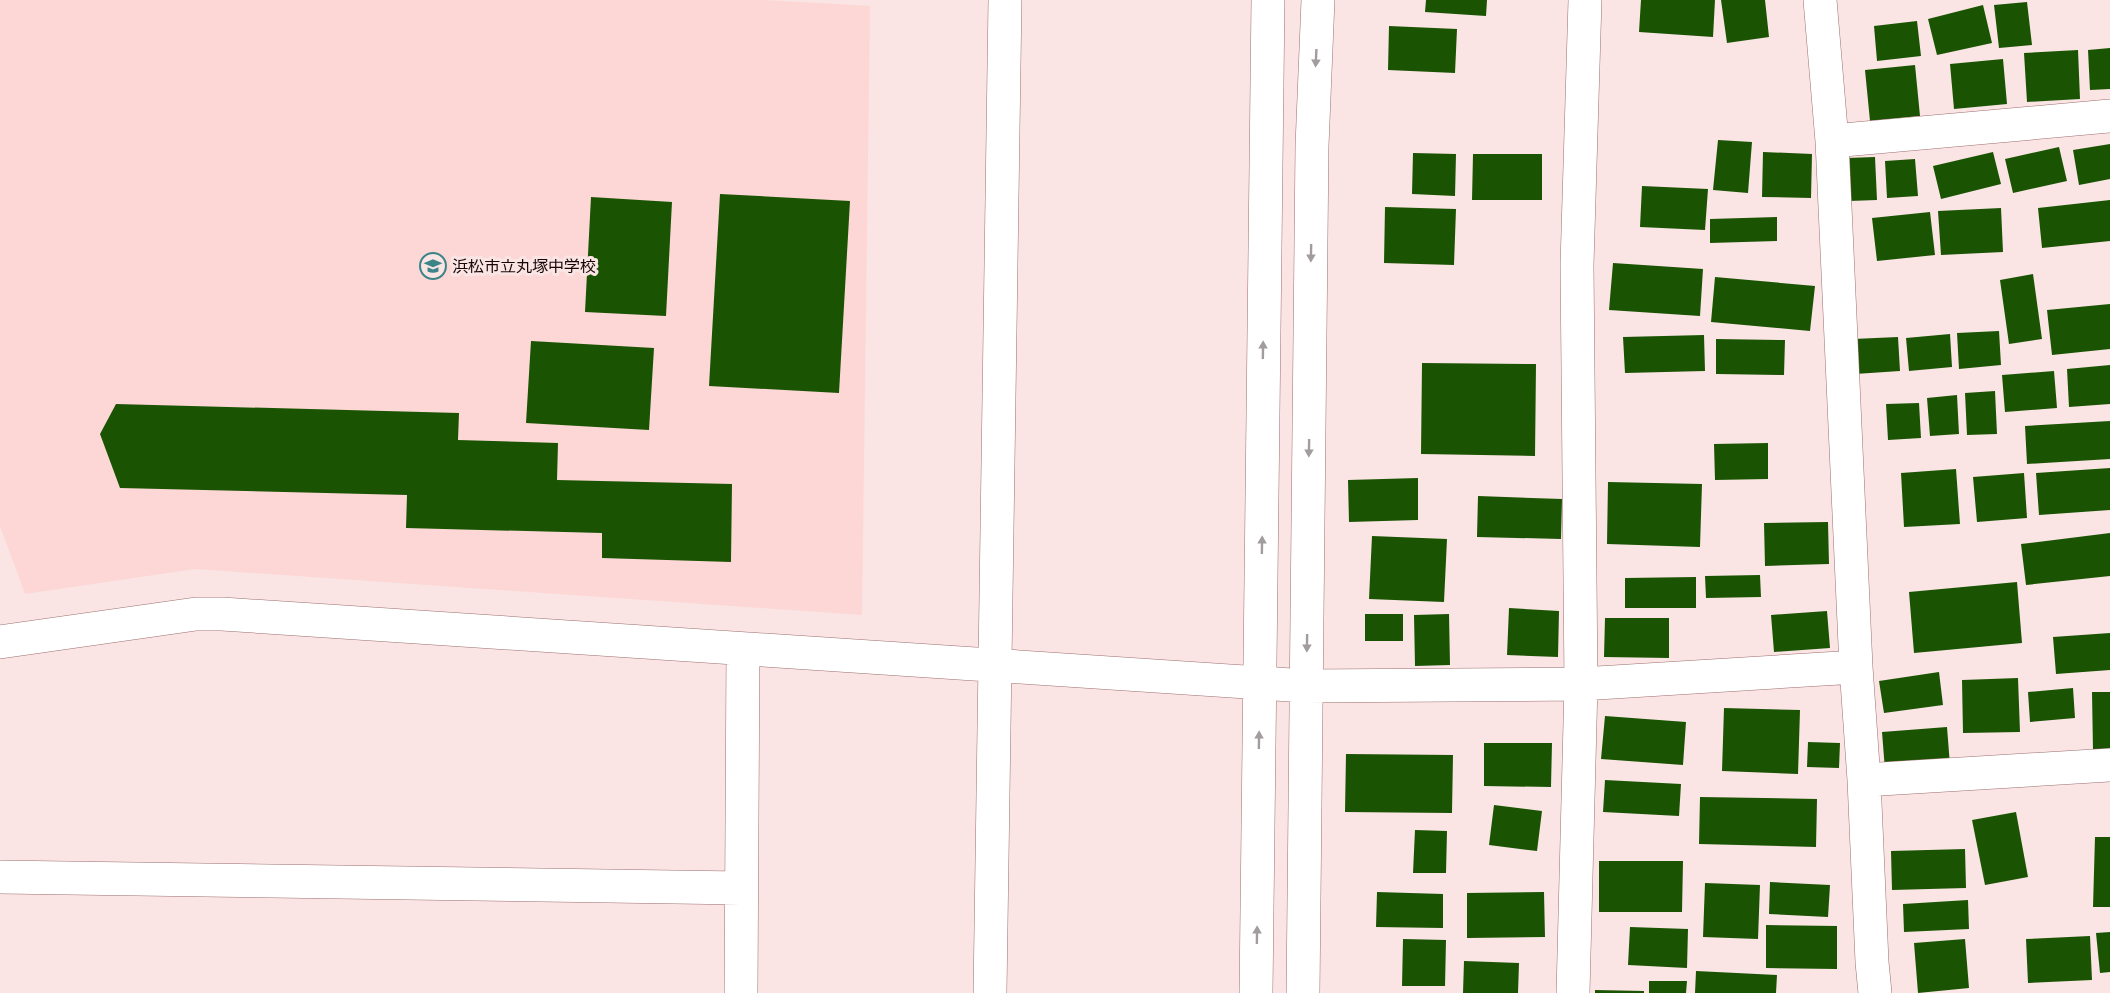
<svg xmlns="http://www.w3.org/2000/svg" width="2110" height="993" viewBox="0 0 2110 993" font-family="Raleway,'Noto Sans JP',sans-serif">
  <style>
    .built { fill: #fcd7d6 }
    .building { fill: #1a5402 }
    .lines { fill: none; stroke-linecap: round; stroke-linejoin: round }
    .minor-casing { stroke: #9d6f6f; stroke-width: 34 }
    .minor { stroke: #fff; stroke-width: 33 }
    .oneway { fill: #a29c9c }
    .labels { text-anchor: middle; stroke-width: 6; stroke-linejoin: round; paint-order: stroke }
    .poi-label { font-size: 16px; fill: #170707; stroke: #fae5e4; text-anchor: start }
  </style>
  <rect width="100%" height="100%" fill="#fae5e4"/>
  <path class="built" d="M0,0h765l105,6 -8,609 -667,-46 -170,25 -25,-68z"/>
  <path class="building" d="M1426,0h61l-1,16 -61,-4z
    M1641,0h74l-2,37 -74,-5z
    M1721,0h44l4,37 -42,6z
    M2027,2l5,43 -33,3 -5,-43z
    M1983,5l9,38 -55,12 -9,-36z
    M1917,21l4,35 -44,5 -3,-35z
    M1389,26l68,3 -2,44 -67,-3z
    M2110,48v41l-20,1 -2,-40z
    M2078,50l2,49 -53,3 -3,-49z
    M2003,59l4,45 -53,5 -4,-45z
    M1915,65l5,51 -50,5 -5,-51z
    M1718,140l34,2 -4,51 -35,-3z
    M2110,144v35l-31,6 -6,-35z
    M2059,147l8,34 -54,12 -8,-34z
    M1763,152l49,2 -1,44 -49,-1z
    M1993,152l8,32 -60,15 -8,-33z
    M1413,153l43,1 -1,42 -43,-2z
    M1473,154h69v46h-70z
    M1875,157l2,43 -28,1 -2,-43z
    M1915,159l3,37 -31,2 -2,-37z
    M1642,186l66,3 -3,41 -65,-3z
    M720,194l130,7 -11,192 -130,-7z
    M591,197l81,5 -6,114 -81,-4z
    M2110,200v41l-68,7 -4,-40z
    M1385,207l71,2 -2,56 -70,-2z
    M2001,208l2,44 -62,3 -3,-44z
    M1930,212l5,43 -58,6 -5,-43z
    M1777,217v24l-67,2v-24z
    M1613,263l90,6 -3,47 -91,-6z
    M2033,274l9,65 -33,5 -9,-64z
    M1715,277l100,9 -5,45 -99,-9z
    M2110,304v45l-58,6 -5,-45z
    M1999,331l2,34 -42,4 -2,-36z
    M1950,334l2,33 -43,4 -3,-33z
    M1704,335l1,36 -80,2 -2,-36z
    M1898,337l2,34 -45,3 -2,-35z
    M1716,339l69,1 -1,35 -68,-1z
    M531,341l123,7 -5,82 -123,-7z
    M1422,363l114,1 -1,92 -114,-2z
    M2110,365v39l-41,3 -2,-38z
    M2054,371l3,37 -52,4 -3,-37z
    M1995,391l2,43 -30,1 -2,-42z
    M1957,395l2,39 -29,2 -3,-38z
    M1919,403l2,35 -33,2 -2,-36z
    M116,404l343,9 -1,27 100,3 -1,37 175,4 -1,78 -129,-4v-25l-196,-5 1,-33 -287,-7 -20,-54z
    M2110,421v38l-83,5 -2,-38z
    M1768,443v36l-53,1 -1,-36z
    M2110,468v42l-71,5 -3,-42z
    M1956,469l4,55 -56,3 -3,-54z
    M2024,473l3,45 -50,4 -4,-45z
    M1418,478v42l-69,2 -1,-42z
    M1608,482l94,2 -2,63 -93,-3z
    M1478,496l84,3 -1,40 -84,-2z
    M1828,522l1,42 -64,2 -1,-43z
    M2110,533v43l-84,9 -5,-41z
    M1372,536l75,3 -3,63 -75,-3z
    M1760,575l1,22 -55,1 -1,-22z
    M1696,577v31h-71v-30z
    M2017,582l5,61 -108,10 -5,-61z
    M1509,608l50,3 -1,46 -51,-2z
    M1827,611l3,37 -56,4 -3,-37z
    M1365,614h38v27h-38z
    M1449,614l1,51 -35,1 -1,-51z
    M1605,618h64v40l-65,-1z
    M2110,633v37l-54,4 -3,-37z
    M1939,672l4,33 -59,8 -5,-32z
    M2018,678l2,54 -57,1 -1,-53z
    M2073,688l2,30 -45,4 -2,-30z
    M2092,692h18v58l-17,1z
    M1724,708l76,2 -2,64 -76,-3z
    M1605,716l81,6 -3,43 -82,-6z
    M1947,727l3,38 -65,5 -3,-38z
    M1808,742l32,1 -1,25 -32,-1z
    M1484,743h68l-1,44 -67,-1z
    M1346,754l107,1 -1,58 -107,-1z
    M1605,780l76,4 -2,32 -76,-4z
    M1700,797l117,2 -1,48 -117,-3z
    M1494,805l48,6 -5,40 -48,-6z
    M2016,812l12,65 -43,8 -13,-65z
    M1415,830l32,1 -1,42h-33z
    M2095,837h15v70h-17z
    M1965,849l1,39 -74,2 -1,-39z
    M1599,861h84l-1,51h-83z
    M1770,882l60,3 -2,32 -59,-3z
    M1705,883l55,2 -2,54 -55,-2z
    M1377,892l66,2v34l-67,-1z
    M1544,892l1,45 -78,1v-45z
    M1968,900l1,29 -65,3 -1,-28z
    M1766,925l71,1v43l-71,-1z
    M1630,927l58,2 -1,39 -59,-3z
    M2110,932v40l-10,1 -4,-40z
    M2090,936l2,44 -64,3 -2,-44z
    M1403,939l43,1 -1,46h-43z
    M1965,939l4,49 -51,5 -4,-50z
    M1464,961l55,2 -1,30h-55z
    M1696,971l81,4 -1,18h-81z
    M1649,981h38l-1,12h-37z
    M1595,990l49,1v2h-49z"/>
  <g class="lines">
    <defs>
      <path id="minor" d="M1820,0l12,141 24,526 8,113 8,182 3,31
        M1832,141l278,-25
        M0,642l196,-28h26l1084,72 275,-2 275,-17
        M1864,780l246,-15
        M0,877l741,11
        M741,993l2,-344
        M990,993l15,-993
        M1256,993l12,-993
        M1303,993l9,-847 6,-146
        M1573,993l8,-309 -4,-419 8,-265"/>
    </defs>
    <use href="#minor" class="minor-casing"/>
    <use href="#minor" class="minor"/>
  </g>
  <defs><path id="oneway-solid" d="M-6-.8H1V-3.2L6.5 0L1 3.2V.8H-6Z" transform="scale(1.5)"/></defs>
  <g class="oneway">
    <use href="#oneway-solid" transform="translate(1316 58) rotate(93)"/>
    <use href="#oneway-solid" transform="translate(1311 253) rotate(91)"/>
    <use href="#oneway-solid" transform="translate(1263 350) rotate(-89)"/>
    <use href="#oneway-solid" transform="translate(1309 448) rotate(91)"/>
    <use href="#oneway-solid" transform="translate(1262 545) rotate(-89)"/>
    <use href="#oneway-solid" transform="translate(1307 643) rotate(91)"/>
    <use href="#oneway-solid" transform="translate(1259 740) rotate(-89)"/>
    <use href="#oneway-solid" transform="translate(1257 935) rotate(-89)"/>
  </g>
  <defs>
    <symbol id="school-ring" viewBox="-11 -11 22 22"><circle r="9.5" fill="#fae5e4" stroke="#3b8487" stroke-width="1.5"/><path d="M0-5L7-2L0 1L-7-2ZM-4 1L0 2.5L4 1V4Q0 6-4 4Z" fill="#3b8487"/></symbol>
  </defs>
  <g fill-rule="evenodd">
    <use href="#school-ring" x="418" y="251" width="30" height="30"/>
  </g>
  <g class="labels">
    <g class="poi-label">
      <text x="452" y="272">浜松市立丸塚中学校</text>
    </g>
  </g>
</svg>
